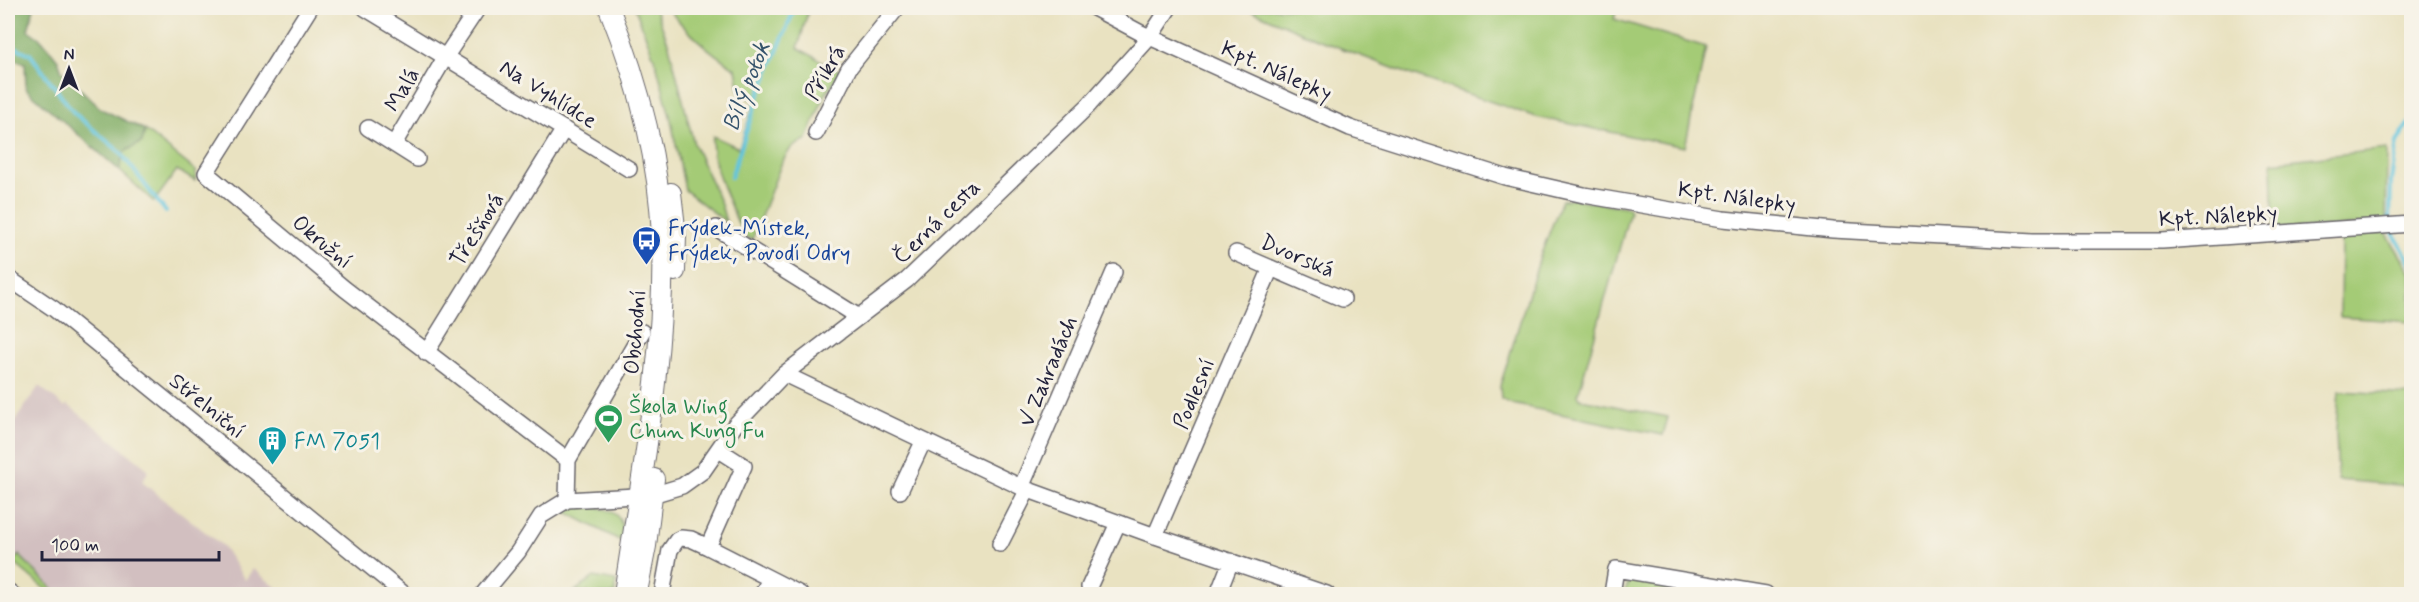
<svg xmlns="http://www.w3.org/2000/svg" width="2419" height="602" viewBox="0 0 2419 602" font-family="Mynerve,sans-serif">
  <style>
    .industrial { fill: #d2bfc0 }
    .green { fill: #a4cb76; stroke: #637658; stroke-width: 1.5 }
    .forest { fill: #83af67; stroke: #526851; stroke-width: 1.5 }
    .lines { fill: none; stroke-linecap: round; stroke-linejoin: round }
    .stream { stroke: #60c5de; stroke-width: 4 }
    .minor-casing { stroke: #68656a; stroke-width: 18 }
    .major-casing { stroke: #68656a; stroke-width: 22 }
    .minor { stroke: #fff; stroke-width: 15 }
    .major { stroke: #fff; stroke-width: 20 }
    .labels { text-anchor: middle; stroke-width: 6; stroke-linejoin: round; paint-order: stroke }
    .street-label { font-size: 22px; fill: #22223b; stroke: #f7f3e8 }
    .transit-label { font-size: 22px; fill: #164399; stroke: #f7f3e8; text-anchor: start }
    .leisure-label { font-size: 22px; fill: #27864d; stroke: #f7f3e8; text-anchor: start }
    .culture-label { font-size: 22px; fill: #0d838f; stroke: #f7f3e8; text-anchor: start }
    .water-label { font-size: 24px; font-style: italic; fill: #35536c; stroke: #f7f3e8 }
  </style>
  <rect width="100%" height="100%" fill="#f7f3e8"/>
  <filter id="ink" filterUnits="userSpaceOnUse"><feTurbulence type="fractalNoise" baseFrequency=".0167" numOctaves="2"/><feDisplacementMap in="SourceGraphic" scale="12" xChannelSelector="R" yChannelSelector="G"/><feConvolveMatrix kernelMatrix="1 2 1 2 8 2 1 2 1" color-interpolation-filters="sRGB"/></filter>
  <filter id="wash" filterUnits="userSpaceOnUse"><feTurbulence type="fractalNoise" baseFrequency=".008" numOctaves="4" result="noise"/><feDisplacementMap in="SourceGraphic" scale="24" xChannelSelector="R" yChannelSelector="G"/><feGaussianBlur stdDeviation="1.35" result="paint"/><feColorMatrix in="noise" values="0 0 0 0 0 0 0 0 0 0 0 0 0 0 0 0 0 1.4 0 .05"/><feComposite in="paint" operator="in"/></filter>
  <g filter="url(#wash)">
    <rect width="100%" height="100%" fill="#e9e2c1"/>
    <path class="industrial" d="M39,386l26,21 2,-3 82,66 -7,12 81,64 22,34 8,-11 32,25h-227l-40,-38 -5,6 -5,-6v-125z"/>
    <path class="green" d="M635,8h20l14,37 25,99 27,60 5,18 -41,-32 -14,-70 -15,-57z
      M668,8h141l-11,40 42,23 -16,26 -17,42 -16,9 -9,14 -30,78 -9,-5c-10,-26 -35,-72 -30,-99l26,12 16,-47 -15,-8 -4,-24c-26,-17 -50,-37 -68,-61z
      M1246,8h371l-3,11 92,28 -21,100 -149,-30 -133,-45 -91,-35z
      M145,130l51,41 -1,10 -18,-11 -23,32 -35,-32 5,-18 18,-10z
      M2387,149l-1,74 -112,7 -2,-68z
      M1572,199l55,8 3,4 -52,184 3,4 87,18 -5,18 -151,-31 -11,-5 -1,-13 41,-132 21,-54z
      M2386,232l25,41v49l-71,-5 1,-83z
      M2339,391l72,4v91l-73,-6 -2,-50z
      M577,506c26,0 50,3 46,36l-61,-32z
      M19,555l39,39h-7l-38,-32z
      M594,577l22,4 -1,13h-27v-2l-13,-1z
      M1634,578l94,16h-104l5,-15z"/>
    <path class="forest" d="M8,8h26l-6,22 14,10 16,20 4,11 39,38 44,21 -3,12 -18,10 -5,18 -93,-81 -1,-26 -17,-5z"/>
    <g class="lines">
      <path class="stream" d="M8,44l22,10 44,59 46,39 46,60
        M731,177l27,-80 37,-89
        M2390,222l1,-41 6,-39 15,-22
        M2391,229l21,36"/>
    </g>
  </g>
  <g filter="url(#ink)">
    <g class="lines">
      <defs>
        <path id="minor" d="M310,8l-104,165 139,116 223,171
          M365,8l264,161
          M1094,8l47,25 209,95 155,49 79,18 139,24 110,11 200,11h129l250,-17
          M368,128l49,31
          M816,133l33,-65 48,-60
          M394,144l52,-88 32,-48
          M716,228l143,89
          M1236,253l107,46
          M8,278l46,31 350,285
          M426,353l138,-224
          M784,374l239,114 132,48 172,58
          M900,491l23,-49
          M567,500l1,-40 74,-128
          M1155,536l116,-268
          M1000,544l25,-49 -2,-12 91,-211
          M708,547l36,-81 -25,-16
          M1089,587l29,-64
          M8,591l4,3
          M483,594l35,-42 23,-36 26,-16 85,-5 30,-9 21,-15 32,-46 49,-51 123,-94 181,-174 62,-69 19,-29
          M662,594l8,-44 7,-10 4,-2 10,1 17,8 92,47
          M762,594l8,-15
          M1218,594l13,-33
          M1612,594l4,-25 150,25"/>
        <path id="major" d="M609,8c29,72 50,151 53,229 4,119 -21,240 -38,357
          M671,193l5,43 -1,35
          M637,592l9,-46 8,-67"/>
      </defs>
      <use href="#minor" class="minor-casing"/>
      <use href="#major" class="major-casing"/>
      <use href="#minor" class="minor"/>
      <use href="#major" class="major"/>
    </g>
  </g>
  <defs>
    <symbol id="bus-pin" viewBox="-11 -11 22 30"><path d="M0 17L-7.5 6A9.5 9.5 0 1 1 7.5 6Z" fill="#1a4fb4" stroke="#f7f3e8"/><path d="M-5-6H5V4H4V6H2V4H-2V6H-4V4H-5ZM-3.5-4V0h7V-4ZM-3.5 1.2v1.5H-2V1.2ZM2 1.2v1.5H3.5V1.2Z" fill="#fff"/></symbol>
    <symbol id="stadium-pin" viewBox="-11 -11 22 30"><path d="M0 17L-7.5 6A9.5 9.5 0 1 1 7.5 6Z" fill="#2e9e5b" stroke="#f7f3e8"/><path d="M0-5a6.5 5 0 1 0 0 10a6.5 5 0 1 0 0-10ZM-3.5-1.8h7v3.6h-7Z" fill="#fff"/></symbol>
    <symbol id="building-pin" viewBox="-11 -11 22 30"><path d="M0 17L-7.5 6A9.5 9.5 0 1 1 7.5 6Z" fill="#0f9aa8" stroke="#f7f3e8"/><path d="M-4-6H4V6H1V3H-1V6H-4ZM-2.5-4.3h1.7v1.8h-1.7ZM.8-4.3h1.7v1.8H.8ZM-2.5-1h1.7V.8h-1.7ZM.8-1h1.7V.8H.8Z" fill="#fff"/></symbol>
  </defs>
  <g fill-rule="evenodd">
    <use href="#bus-pin" x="630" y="224" width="33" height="45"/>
    <use href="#stadium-pin" x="592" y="402" width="33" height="45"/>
    <use href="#building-pin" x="256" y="424" width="33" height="45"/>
  </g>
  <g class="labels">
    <g class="street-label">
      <text transform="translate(1277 70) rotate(24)" y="8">Kpt. Nálepky</text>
      <text transform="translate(824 72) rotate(-60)" y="8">Příkrá</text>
      <text transform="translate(401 89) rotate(-59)" y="8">Malá</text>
      <text transform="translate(549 93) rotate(32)" y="8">Na Vyhlídce</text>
      <text transform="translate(1737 196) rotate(8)" y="8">Kpt. Nálepky</text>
      <text transform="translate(2218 215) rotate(-3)" y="8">Kpt. Nálepky</text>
      <text transform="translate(936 221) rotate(-44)" y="8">Černá cesta</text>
      <text transform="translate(476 229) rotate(-58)" y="8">Třešňová</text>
      <text transform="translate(323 241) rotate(40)" y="8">Okružní</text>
      <text transform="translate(1298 255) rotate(23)" y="8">Dvorská</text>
      <text transform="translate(634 332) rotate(-85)" y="8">Obchodní</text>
      <text transform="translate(1047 371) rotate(-67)" y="8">V Zahradách</text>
      <text transform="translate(1193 393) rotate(-67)" y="8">Podlesní</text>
      <text transform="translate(208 405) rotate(39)" y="8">Střelniční</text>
    </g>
    <g class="transit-label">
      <text x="668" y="235">Frýdek-Místek,<tspan x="668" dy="25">Frýdek, Povodí Odry</tspan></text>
    </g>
    <g class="leisure-label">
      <text x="629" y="413">Škola Wing<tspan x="629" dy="25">Chun Kung Fu</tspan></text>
    </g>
    <g class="culture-label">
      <text x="294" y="448">FM 7051</text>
    </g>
    <g class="water-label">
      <text transform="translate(746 86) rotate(-69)" y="8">Bílý potok</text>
    </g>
  </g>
  <rect width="2419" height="602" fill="none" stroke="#f7f3e8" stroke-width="30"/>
  <g transform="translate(69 69)" stroke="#f7f3e8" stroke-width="4.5" paint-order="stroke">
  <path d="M0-4.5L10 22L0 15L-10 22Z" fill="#22223b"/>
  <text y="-9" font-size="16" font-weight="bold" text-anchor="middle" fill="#22223b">N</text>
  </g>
  <path d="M42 551v9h177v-9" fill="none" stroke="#22223b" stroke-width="3"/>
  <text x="51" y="551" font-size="18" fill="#22223b" stroke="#f7f3e8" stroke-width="4.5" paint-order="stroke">100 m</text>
</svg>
